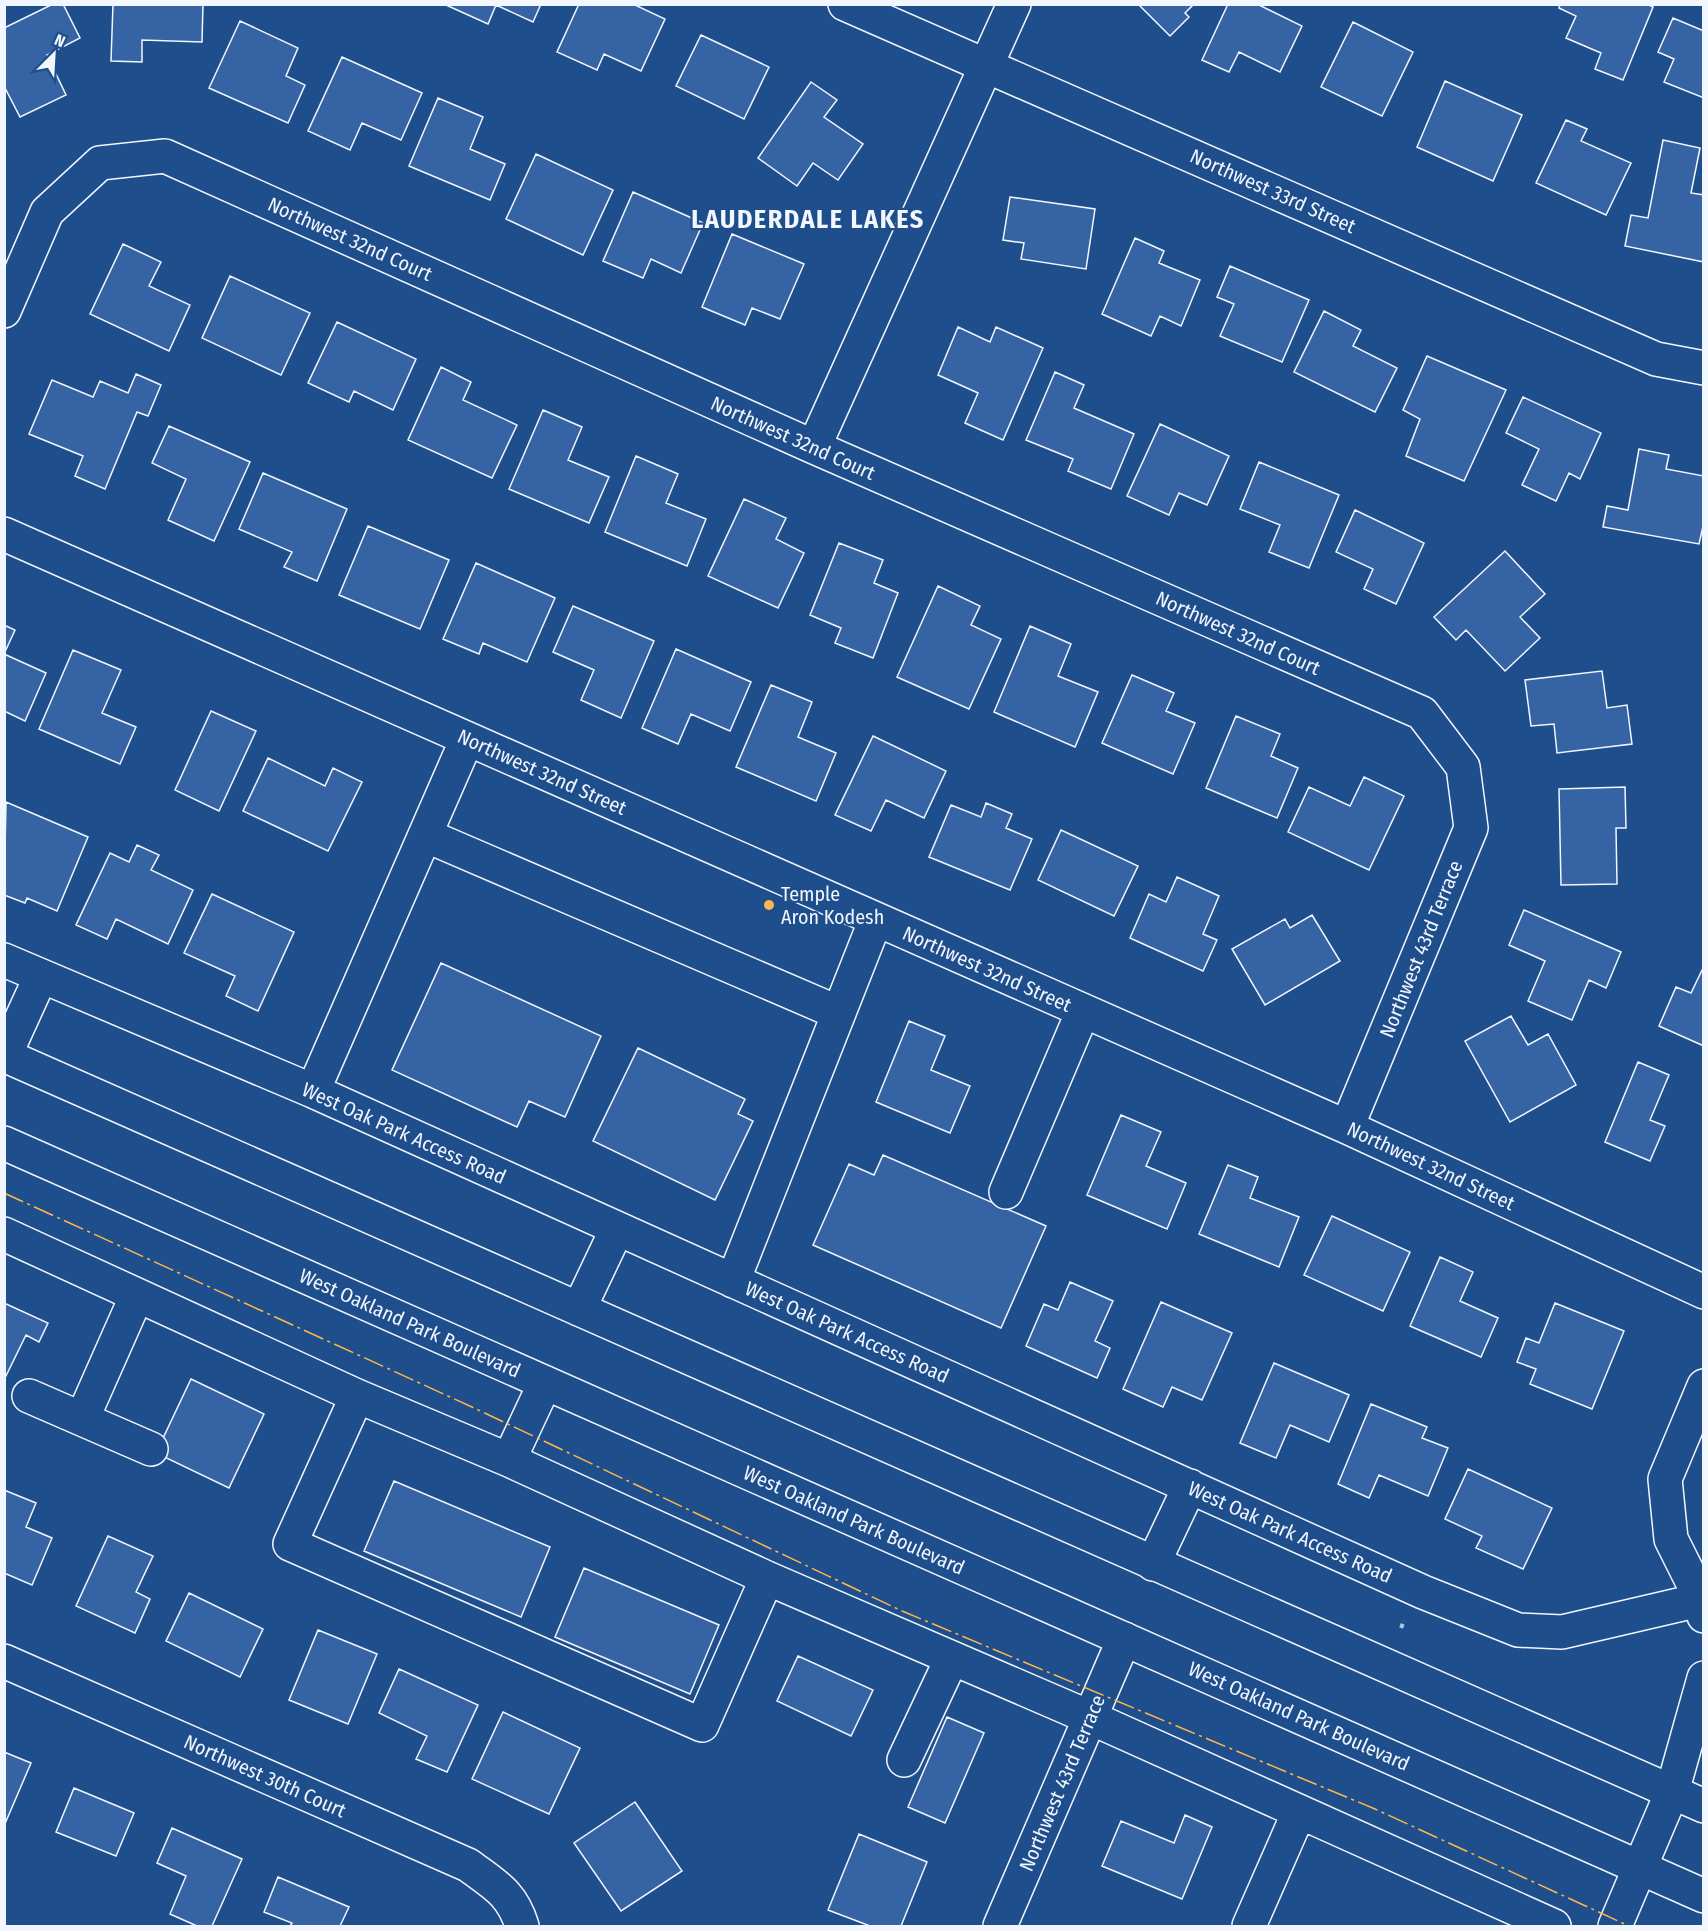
<svg xmlns="http://www.w3.org/2000/svg" width="1708" height="1931" viewBox="0 0 1708 1931" font-family="'Fira Sans Condensed',sans-serif">
  <style>
    .building { fill: #3563a3; stroke: #f2f6ff; stroke-width: 1.5 }
    .lines { fill: none; stroke-linecap: round; stroke-linejoin: round }
    .minor-casing { stroke: #f2f6ff; stroke-width: 36 }
    .major-casing { stroke: #f2f6ff; stroke-width: 36 }
    .path { stroke: #b3c4dc; stroke-width: 4; stroke-dasharray: 4.5 3; stroke-linecap: butt }
    .minor { stroke: #1f4e8c; stroke-width: 33 }
    .major { stroke: #1f4e8c; stroke-width: 33 }
    .power { stroke: #ffb74d; stroke-width: 1.5; stroke-dasharray: 21 4.5 3 4.5; stroke-linecap: butt }
    .poi-dot { fill: #ffb74d; stroke: #1f4e8c; stroke-width: 2 }
    .labels { text-anchor: middle; stroke-width: 4.5; stroke-linejoin: round; paint-order: stroke }
    .street-label { font-size: 20px; fill: #f2f6ff; stroke: #1f4e8c }
    .poi-label { font-size: 20px; fill: #f2f6ff; stroke: #1f4e8c; text-anchor: start }
    .district-label { font-size: 26px; font-weight: bold; letter-spacing: 1.5px; fill: #f2f6ff; stroke: #1f4e8c }
  </style>
  <rect width="100%" height="100%" fill="#1f4e8c"/>
  <path class="building" d="M53,4h10l17,34 -33,17 19,40 -46,22 -16,-31v-58z
    M113,4h90l-1,38 -60,-2v22l-31,-1z
    M541,4l-8,18 -37,-17 -8,19 -42,-19z
    M579,4h54l32,15 -24,52 -37,-17 -7,16 -40,-18z
    M1138,4h56l-9,9 4,4 -19,19z
    M1228,4h29l45,22 -22,46 -41,-20 -10,20 -27,-12z
    M1560,4h87l6,3 -30,73 -28,-11 6,-16 -35,-15 10,-22 -17,-8z
    M1673,18l31,13v67l-40,-16 10,-23 -16,-7z
    M240,21l58,27 -12,28 19,9 -17,38 -79,-35z
    M1353,22l60,30 -31,64 -61,-29z
    M701,35l68,32 -25,52 -68,-33z
    M342,57l80,36 -21,47 -39,-17 -12,27 -42,-19z
    M1445,81l77,34 -29,66 -76,-34z
    M811,82l26,18 -13,17 39,27 -25,36 -25,-17 -16,23 -39,-28z
    M438,98l45,19 -13,32 35,15 -15,36 -81,-34z
    M1566,120l21,9 -6,12 50,22 -25,52 -70,-32z
    M1663,140l37,8 -9,45 13,2v67l-79,-16 6,-31 17,3z
    M536,154l77,36 -30,65 -77,-36z
    M633,192l70,31 -22,50 -30,-14 -8,19 -40,-17z
    M1010,197l85,12 -9,60 -65,-10 3,-16 -21,-3z
    M732,234l72,30 -24,55 -28,-11 -7,17 -43,-18z
    M1135,238l29,13 -5,12 41,17 -19,46 -21,-10 -9,20 -49,-22z
    M123,244l38,18 -12,24 41,19 -21,46 -79,-37z
    M1230,266l79,34 -27,62 -62,-26 14,-32 -17,-7z
    M230,276l80,37 -29,62 -79,-37z
    M1324,311l37,19 -8,16 44,22 -22,44 -81,-40z
    M337,322l79,37 -23,51 -39,-19 -5,11 -41,-19z
    M958,327l32,15 6,-15 47,21 -40,92 -38,-17 13,-30 -40,-18z
    M1427,356l79,34 -42,91 -58,-25 14,-37 -17,-9z
    M441,367l30,15 -8,18 54,25 -25,53 -84,-38z
    M1055,372l29,13 -10,23 60,26 -23,55 -43,-18 5,-12 -47,-19z
    M136,374l25,11 -13,31 -11,-4 -32,77 -30,-13 8,-20 -54,-22 23,-54 41,17 7,-16 28,12z
    M1523,397l78,36 -21,46 -11,-6 -13,28 -34,-16 17,-36 -33,-16z
    M543,410l39,17 -14,33 41,17 -20,46 -80,-34z
    M1160,424l69,32 -22,49 -28,-12 -10,22 -42,-19z
    M169,426l81,36 -36,79 -46,-21 18,-41 -34,-16z
    M1639,449l30,6 -3,14 38,7v46l-5,22 -96,-17 4,-21 21,4z
    M636,456l42,18 -12,29 40,16 -19,47 -82,-34z
    M1259,462l80,33 -30,73 -40,-16 11,-27 -40,-16z
    M263,473l84,36 -30,72 -33,-14 8,-15 -53,-23z
    M744,499l42,19 -10,21 28,14 -26,55 -70,-32z
    M1355,510l69,33 -28,61 -32,-15 9,-20 -37,-17z
    M368,526l81,34 -29,69 -81,-34z
    M839,543l44,17 -9,23 24,10 -25,65 -38,-15 6,-15 -31,-13z
    M1505,551l40,43 -25,23 20,21 -35,33 -39,-41 -10,10 -22,-23z
    M476,563l79,35 -28,64 -44,-19 -4,11 -36,-15z
    M938,586l42,20 -9,19 30,14 -32,70 -72,-32z
    M573,606l81,35 -33,77 -40,-18 13,-30 -41,-18z
    M4,625l11,5 -11,24z
    M1030,626l41,18 -13,32 40,16 -23,55 -81,-35z
    M676,649l75,33 -21,49 -39,-17 -13,30 -36,-16z
    M73,650l48,20 -19,43 34,14 -16,37 -81,-35z
    M4,654l42,19 -21,48 -21,-10z
    M1602,671l5,37 20,-3 5,39 -75,9 -3,-29 -23,2 -6,-46z
    M1132,675l42,18 -8,18 29,12 -22,51 -71,-31z
    M771,685l41,17 -14,35 38,16 -20,48 -80,-34z
    M211,711l45,20 -37,80 -44,-21z
    M1236,716l44,18 -9,22 27,12 -21,50 -71,-30z
    M873,736l73,35 -22,47 -38,-18 -15,31 -36,-16z
    M268,758l57,28 8,-18 29,14 -34,69 -85,-40z
    M1364,777l40,19 -35,74 -81,-38 21,-45 41,19z
    M1625,787l1,41h-10l1,56 -56,1 -2,-96z
    M6,802l82,35 -31,74 -30,-13 -2,5 -21,-8z
    M986,803l26,11 -6,14 26,11 -22,51 -81,-33 22,-52 30,12z
    M1061,830l77,36 -24,50 -76,-36z
    M137,845l22,10 -8,15 42,20 -25,54 -52,-25 -9,20 -31,-14 34,-72 19,9z
    M1177,877l42,19 -16,38 14,6 -14,31 -73,-33 19,-44 17,8z
    M212,894l82,38 -36,79 -32,-15 9,-20 -51,-23z
    M1524,910l97,42 -15,36 -17,-8 -17,40 -44,-19 17,-40 -36,-16z
    M1312,915l28,46 -75,44 -33,-56 53,-30 5,9z
    M441,963l160,73 -36,81 -36,-16 -12,26 -125,-57z
    M1704,966v80l-45,-20 17,-39 15,6z
    M1511,1016l17,29 20,-11 28,51 -66,37 -45,-81z
    M909,1021l36,15 -14,34 39,16 -20,47 -74,-31z
    M638,1048l107,51 -7,15 15,7 -38,79 -122,-59z
    M1638,1062l31,13 -19,45 15,6 -15,35 -45,-19z
    M1121,1115l40,17 -15,34 40,17 -19,46 -80,-34z
    M883,1155l163,71 -45,102 -188,-83 36,-81 25,11z
    M1228,1165l30,12 -8,21 49,19 -20,50 -80,-33z
    M1332,1216l78,36 -27,59 -79,-36z
    M1440,1257l33,15 -13,29 38,17 -17,39 -71,-31z
    M1070,1282l43,19 -18,40 15,7 -13,30 -71,-32 18,-42 14,6z
    M1161,1302l71,31 -30,67 -30,-13 -9,20 -40,-18z
    M4,1303l44,20 -9,19 -13,-7 -22,45z
    M1555,1303l69,28 -32,78 -62,-25 6,-15 -19,-7 9,-24 13,5z
    M1274,1363l75,32 -20,47 -39,-17 -14,33 -36,-15z
    M191,1379l73,35 -35,74 -73,-35z
    M1371,1404l56,23 -5,11 26,10 -20,48 -49,-21 -10,23 -31,-14z
    M1468,1469l84,39 -29,61 -47,-21 6,-12 -37,-17z
    M394,1481l156,66 -29,70 -157,-66z
    M4,1490l32,13 -10,24 26,11 -20,47 -28,-12z
    M108,1536l45,20 -17,36 14,7 -15,34 -59,-27z
    M584,1568l135,57 -29,69 -135,-57z
    M189,1593l74,36 -23,48 -74,-36z
    M318,1630l59,24 -29,70 -59,-24z
    M798,1656l75,34 -22,46 -74,-35z
    M399,1669l79,36 -31,67 -31,-13 11,-23 -48,-23z
    M503,1712l77,36 -31,66 -77,-35z
    M947,1717l37,16 -39,90 -37,-16z
    M4,1752l27,11 -27,63z
    M74,1788l60,25 -18,43 -60,-24z
    M635,1802l47,69 -61,40 -47,-68z
    M1185,1815l27,12 -30,72 -80,-33 19,-45 53,22z
    M172,1828l70,31 -30,67h-15l-27,-12 16,-38 -29,-13z
    M859,1834l68,28 -26,64h-31l-42,-16z
    M278,1877l71,30 -9,19h-50l2,-3 -28,-11z"/>
  <g class="lines">
    <defs>
      <path id="minor" d="M845,4l811,355 48,9
        M4,311l43,-99 53,-49 65,-7 649,291 608,266 41,54 8,61 -124,299
        M814,447l200,-443
        M4,534l1343,593 357,165
        M425,835l414,178
        M4,960l309,131 1110,501 95,38 44,2 142,-33
        M5,1055l36,-79
        M313,1091l154,-352
        M1006,1192l77,-181
        M4,1234l353,162 152,64 258,118 322,139 465,209
        M733,1281l143,-362
        M579,1309l38,-80
        M1704,1386l-39,93 6,60 30,60 3,17
        M29,1396l122,53
        M357,1396l-67,148 412,181 65,-147
        M83,1417l54,-122
        M509,1460l36,-77
        M1153,1564l37,-78
        M4,1661l464,204c26,19 44,28 54,61
        M904,1760l48,-102
        M1000,1926l124,-287
        M1249,1926l50,-114
        M1615,1926l57,-134 32,-114"/>
      <path id="major" d="M4,1055l1700,751
        M4,1143l1700,753"/>
    </defs>
    <use href="#minor" class="minor-casing"/>
    <use href="#major" class="major-casing"/>
    <path class="path" d="M1401,1628l3,-7"/>
    <use href="#minor" class="minor"/>
    <use href="#major" class="major"/>
    <path class="power" d="M4,1193l468,214 430,204 473,198 254,117"/>
  </g>
  <circle class="poi-dot" cx="769" cy="905" r="6"/>
  <g class="labels">
    <g class="street-label">
      <text transform="translate(1273 191) rotate(24)" y="7">Northwest 33rd Street</text>
      <text transform="translate(350 239) rotate(24)" y="7">Northwest 32nd Court</text>
      <text transform="translate(793 438) rotate(24)" y="7">Northwest 32nd Court</text>
      <text transform="translate(1238 633) rotate(24)" y="7">Northwest 32nd Court</text>
      <text transform="translate(542 772) rotate(24)" y="7">Northwest 32nd Street</text>
      <text transform="translate(1421 949) rotate(-68)" y="7">Northwest 43rd Terrace</text>
      <text transform="translate(987 969) rotate(24)" y="7">Northwest 32nd Street</text>
      <text transform="translate(404 1133) rotate(24)" y="7">West Oak Park Access Road</text>
      <text transform="translate(1431 1166) rotate(25)" y="7">Northwest 32nd Street</text>
      <text transform="translate(410 1323) rotate(24)" y="7">West Oakland Park Boulevard</text>
      <text transform="translate(847 1332) rotate(24)" y="7">West Oak Park Access Road</text>
      <text transform="translate(854 1520) rotate(24)" y="7">West Oakland Park Boulevard</text>
      <text transform="translate(1290 1532) rotate(24)" y="7">West Oak Park Access Road</text>
      <text transform="translate(1299 1716) rotate(24)" y="7">West Oakland Park Boulevard</text>
      <text transform="translate(265 1776) rotate(24)" y="7">Northwest 30th Court</text>
      <text transform="translate(1062 1783) rotate(-67)" y="7">Northwest 43rd Terrace</text>
    </g>
    <g class="poi-label">
      <text x="781" y="901">Temple<tspan x="781" dy="23">Aron Kodesh</tspan></text>
    </g>
    <g class="district-label">
      <text x="808" y="228">LAUDERDALE LAKES</text>
    </g>
  </g>
  <rect width="1708" height="1931" fill="none" stroke="#f2f6ff" stroke-width="12"/>
  <g transform="translate(54 54) rotate(24)" stroke="#1f4e8c" stroke-width="4.5" paint-order="stroke">
  <path d="M0-4.5L10 22L0 15L-10 22Z" fill="#f2f6ff"/>
  <text y="-9" font-size="16" font-weight="bold" text-anchor="middle" fill="#f2f6ff">N</text>
  </g>
</svg>
